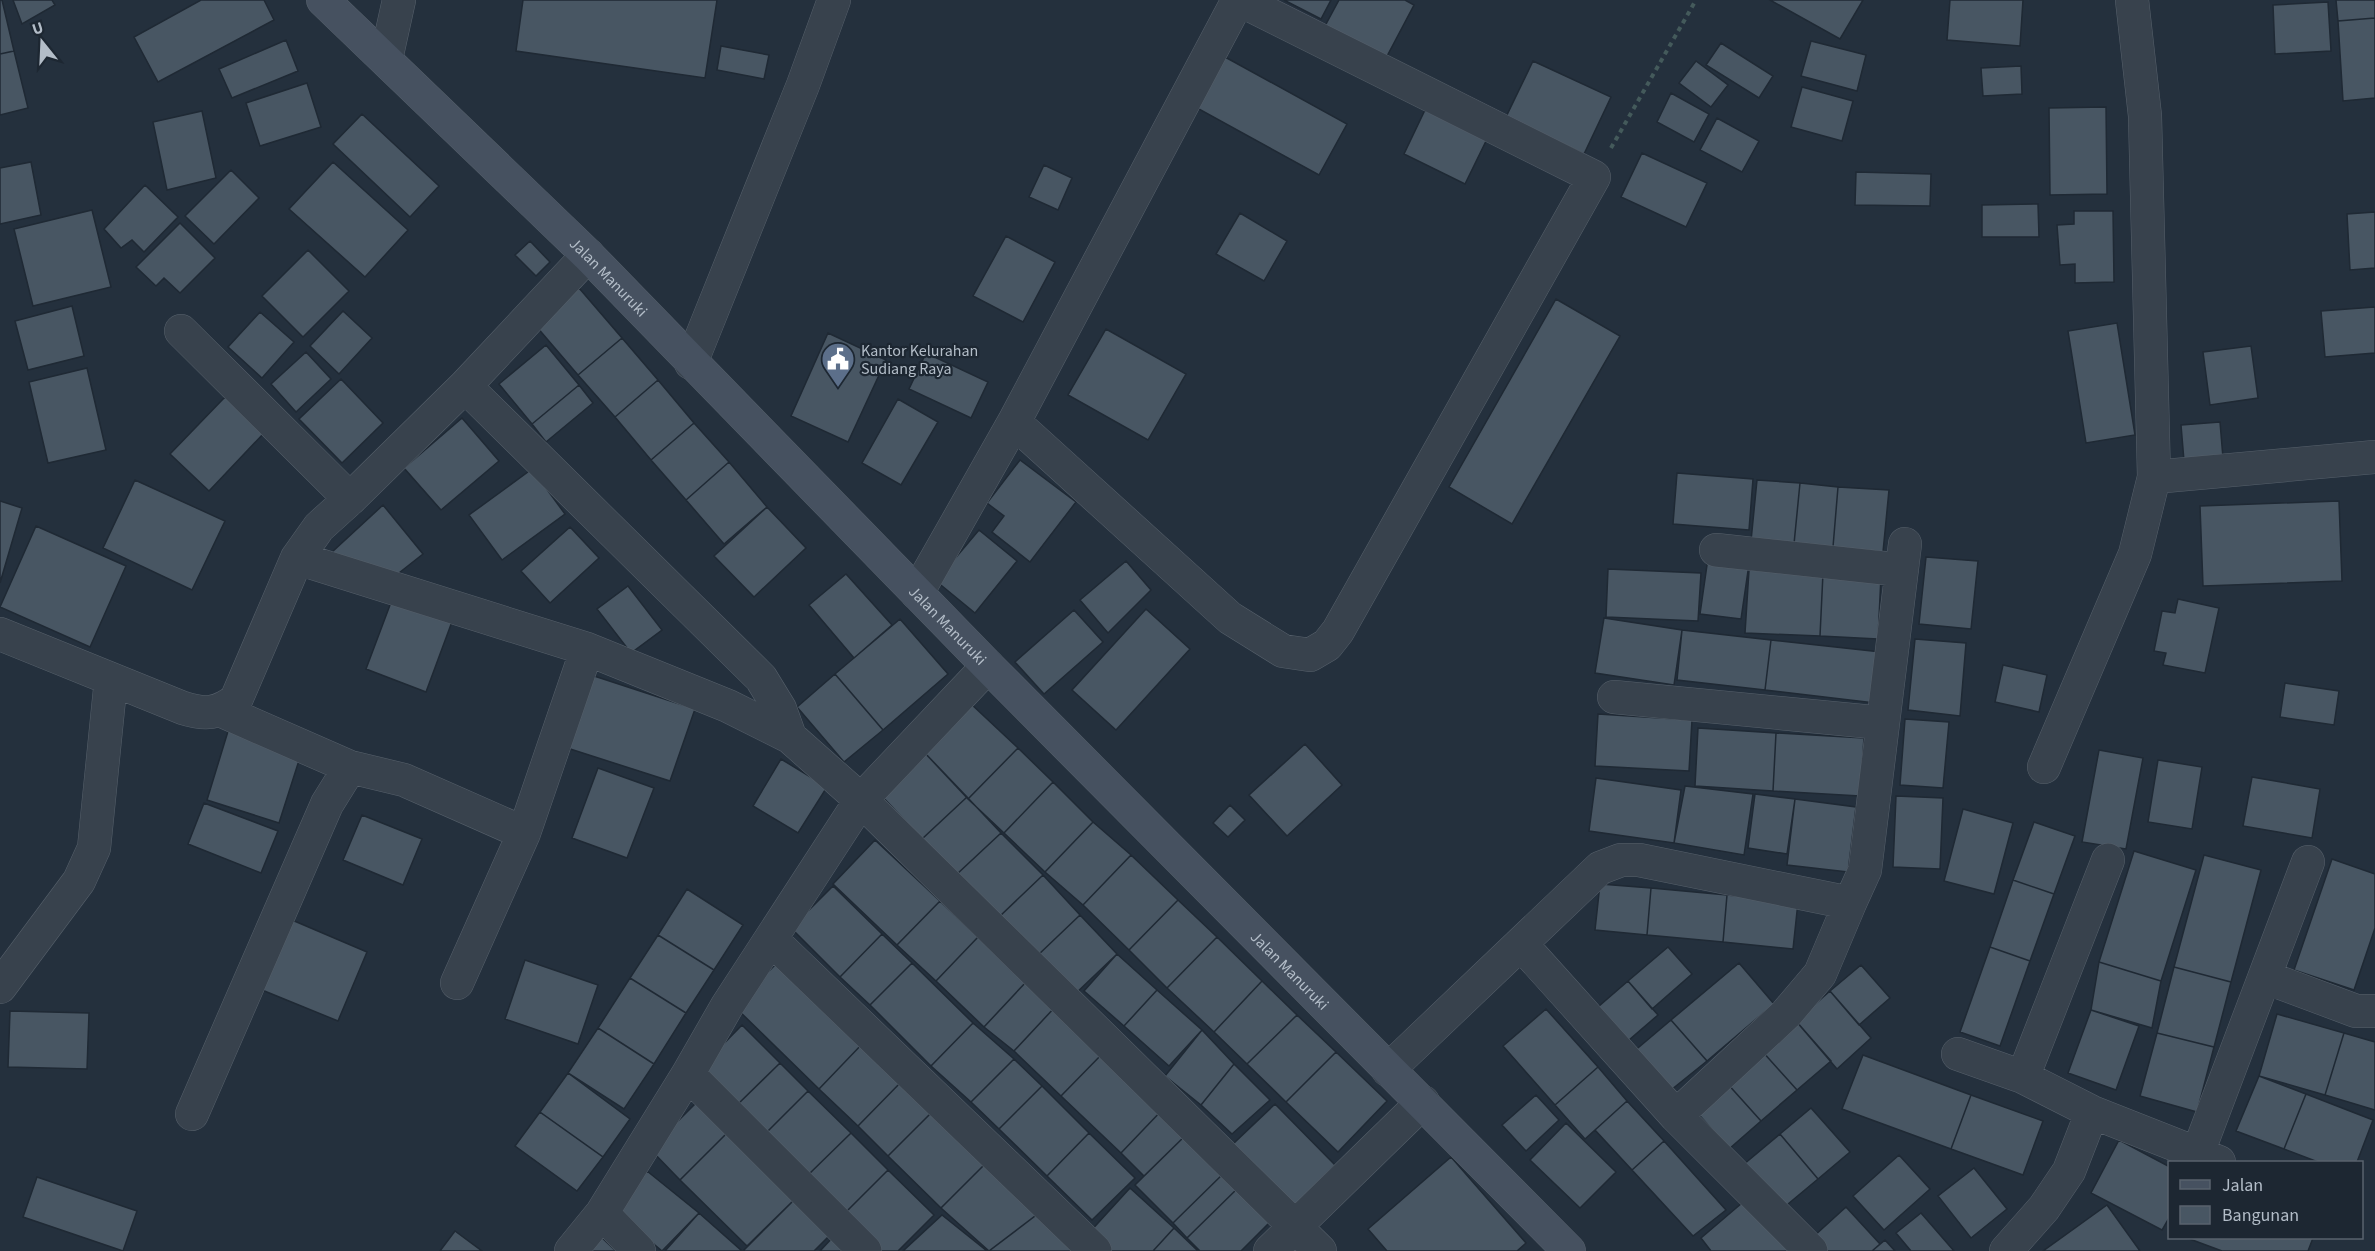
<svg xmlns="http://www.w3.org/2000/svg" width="2375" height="1251" viewBox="0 0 2375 1251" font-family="'Source Sans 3',sans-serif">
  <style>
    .building { fill: #485663; stroke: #1f2934; stroke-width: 1.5 }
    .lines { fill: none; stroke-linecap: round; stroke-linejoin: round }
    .street-casing { stroke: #56606b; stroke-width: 34 }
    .secondary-casing { stroke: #56606b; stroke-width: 34 }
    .path { stroke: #445a5b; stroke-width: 4; stroke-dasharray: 4.5 4.5; stroke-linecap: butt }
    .street { stroke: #38424d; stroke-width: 33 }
    .secondary { stroke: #465160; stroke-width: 33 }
    .labels { text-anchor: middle; stroke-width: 4.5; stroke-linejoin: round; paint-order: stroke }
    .street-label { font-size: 16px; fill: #b3bdc8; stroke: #1d2732 }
    .poi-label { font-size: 16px; fill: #b3bdc8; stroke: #1d2732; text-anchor: start }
  </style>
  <rect width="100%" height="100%" fill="#24303d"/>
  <path class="building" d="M0,0h2l12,51 -14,3z
    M13,0h39l3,5 -33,19z
    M201,0h63l10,20 -116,62 -24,-45z
    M523,0h194l-12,78 -189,-27z
    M1284,0h47l-10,19z
    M1339,0h66l9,5 -28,53 -61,-32z
    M1770,0h93l-23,39z
    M1950,0h73l-3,46 -73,-6z
    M2336,0h39v18l-37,3z
    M2328,2l3,49 -56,3 -2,-49z
    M2375,18v80l-32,3 -5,-80z
    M286,40l12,31 -66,27 -13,-29z
    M1811,41l55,14 -9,36 -56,-15z
    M1721,43l52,33 -14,22 -53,-33z
    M721,46l48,9 -5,24 -47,-9z
    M14,51l14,57 -28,7v-61z
    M1225,57l122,67 -28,51 -122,-67z
    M1533,61l78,36 -27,57 -78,-37z
    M1696,61l32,24 -17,22 -32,-24z
    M2021,66l1,28 -39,2 -2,-28z
    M307,83l14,44 -61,19 -14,-43z
    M1802,87l51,14 -11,40 -51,-14z
    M1671,93l38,21 -15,28 -37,-20z
    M2106,107l1,87 -57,1 -1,-87z
    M1425,110l62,29 -22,45 -61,-30z
    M202,111l14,67 -49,12 -14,-68z
    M362,114l77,72 -29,31 -77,-73z
    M1717,118l42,23 -17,31 -42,-22z
    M1642,153l65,30 -21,44 -65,-30z
    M31,162l10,53 -41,9v-56z
    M333,162l75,68 -43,47 -76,-68z
    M1044,165l28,13 -14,32 -29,-13z
    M231,170l28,28 -45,46 -29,-28z
    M1856,172l75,2 -1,32 -75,-1z
    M145,185l33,32 -34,35 -12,-12 -11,8 -17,-19z
    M2038,204l1,33h-57v-32z
    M92,210l19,77 -78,19 -19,-77z
    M2074,211h39l1,71 -39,1v-19l-15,1 -3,-40 17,-1z
    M2375,212v56l-25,2 -3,-56z
    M1240,213l47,28 -23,40 -48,-27z
    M180,223l35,35 -35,35 -16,-15 -8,8 -20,-19z
    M1006,236l49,26 -32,60 -50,-26z
    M530,241l20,21 -14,14 -21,-21z
    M308,250l41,41 -46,46 -41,-41z
    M579,288l43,50 -44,37 -42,-49z
    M1556,299l64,37 -108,188 -63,-37z
    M72,306l12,50 -56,14 -13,-49z
    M2375,307v46l-50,4 -4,-46z
    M343,311l29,27 -33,36 -29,-28z
    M260,312l34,30 -32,36 -34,-31z
    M2117,323l18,112 -49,8 -18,-112z
    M1106,329l80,45 -38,66 -80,-45z
    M828,333l58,27 -38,82 -57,-26z
    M622,338l36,42 -43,37 -37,-42z
    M546,345l33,40 -47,39 -33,-40z
    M2251,346l7,52 -48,7 -7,-53z
    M306,352l25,27 -35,33 -25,-28z
    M926,353l62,29 -17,36 -62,-29z
    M87,368l19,82 -58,13 -19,-81z
    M341,379l42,44 -41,40 -43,-44z
    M658,380l36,43 -43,37 -36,-43z
    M579,385l14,18 -47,39 -14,-18z
    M225,397l39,36 -55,58 -39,-37z
    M898,399l40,23 -37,63 -39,-22z
    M462,418l37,43 -58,49 -37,-42z
    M2220,422l3,36 -39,3 -3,-36z
    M694,423l35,39 -43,38 -35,-40z
    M1020,460l56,42 -46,60 -38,-30 12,-16 -17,-13z
    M729,462l38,45 -43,37 -38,-44z
    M532,469l33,45 -63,46 -33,-45z
    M1677,473l76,6 -4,51 -76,-6z
    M135,480l90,41 -33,69 -89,-42z
    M1757,480l43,3 -6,61 -43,-3z
    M1800,483l38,4 -5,60 -39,-3z
    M1838,487l51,3 -6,62 -50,-5z
    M0,501l22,7 -22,75z
    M2339,501l3,80 -139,5 -3,-80z
    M383,505l40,49 -33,26 -59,-27z
    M767,507l39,41 -52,49 -40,-41z
    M36,526l90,40 -36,81 -90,-40z
    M570,527l29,31 -49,45 -29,-32z
    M979,530l38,31 -42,52 -39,-32z
    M1926,557l52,4 -7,68 -52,-5z
    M1708,558l41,6 -8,55 -41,-5z
    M1126,561l25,29 -43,43 -28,-33z
    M1608,569l93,4 -3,48 -92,-4z
    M1749,570l74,3 -3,63 -75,-3z
    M1823,573l58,3 -3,63 -58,-3z
    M846,574l46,51 -38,33 -45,-53z
    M628,586l34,44 -31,23 -34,-44z
    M393,597l60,22 -27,73 -60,-23z
    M2178,599l41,9 -14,65 -42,-8 3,-12 -12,-2 8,-40 13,2z
    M1146,609l44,40 -74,81 -44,-40z
    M1074,610l29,32 -59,52 -29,-32z
    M1604,618l78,12 -8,55 -79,-12z
    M900,619l48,55 -65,56 -48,-56z
    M1682,630l89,10 -6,50 -88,-10z
    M1915,639l51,4 -6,73 -52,-6z
    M1771,640l110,12 -6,51 -110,-13z
    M2003,665l44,10 -8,37 -44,-10z
    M588,674l107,35 -25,72 -106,-34z
    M835,674l48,56 -39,32 -47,-55z
    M2285,683l54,8 -5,34 -54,-8z
    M970,703l48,45 -50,51 -44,-47z
    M1598,714l94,6 -3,51 -94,-5z
    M1905,719l44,3 -6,66 -43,-3z
    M229,728l73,23 -23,72 -72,-23z
    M1698,728l78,5 -3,58 -78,-5z
    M1776,733l88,5 -4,58 -87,-5z
    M1305,744l37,41 -55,51 -38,-41z
    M1018,748l35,34 -49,51 -36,-34z
    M2099,750l44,8 -17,91 -44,-7z
    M924,752l43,45 -45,42 -43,-46z
    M781,759l46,28 -29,46 -45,-27z
    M2158,760l44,7 -10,62 -44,-7z
    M598,768l56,20 -27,70 -55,-20z
    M2252,777l68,12 -8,49 -69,-12z
    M1596,778l85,12 -7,53 -85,-12z
    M1053,782l40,40 -48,50 -41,-39z
    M1685,786l68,8 -9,61 -70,-12z
    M1755,794l40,5 -8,55 -39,-6z
    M1896,796l47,2 -3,71 -47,-2z
    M967,797l34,36 -45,42 -34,-36z
    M1795,799l61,8 -8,65 -61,-7z
    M204,803l74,28 -17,42 -73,-29z
    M1230,805l15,15 -17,17 -15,-14z
    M1963,809l50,14 -19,71 -50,-13z
    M362,815l60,24 -19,46 -60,-25z
    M1093,822l38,33 -48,50 -38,-33z
    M2034,822l41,14 -21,58 -41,-14z
    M1001,833l42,42 -44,42 -43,-42z
    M875,840l65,61 -43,44 -64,-61z
    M2134,851l62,19 -35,111 -62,-19z
    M1131,855l47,45 -49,50 -46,-45z
    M2204,855l57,15 -30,112 -57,-15z
    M2332,859l43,15v54l-21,62 -60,-20z
    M1043,875l37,40 -44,42 -37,-40z
    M2013,880l41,14 -24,67 -40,-14z
    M1600,884l51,4 -4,47 -52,-5z
    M833,886l49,48 -42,43 -49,-49z
    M1651,888l76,7 -4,47 -76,-7z
    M687,889l56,36 -29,45 -56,-35z
    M1727,895l71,7 -5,47 -70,-7z
    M1178,900l39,37 -50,51 -38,-38z
    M940,901l38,36 -42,44 -39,-36z
    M1080,915l37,39 -44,42 -37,-39z
    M292,920l75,32 -29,69 -76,-31z
    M882,934l30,29 -42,42 -30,-28z
    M658,935l56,35 -28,43 -56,-35z
    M978,937l48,45 -42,45 -48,-46z
    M1217,937l45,44 -48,51 -47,-44z
    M1668,947l24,27 -40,35 -24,-28z
    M1990,947l40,14 -30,85 -40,-14z
    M1117,954l40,36 -33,36 -40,-35z
    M525,960l73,25 -20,59 -73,-25z
    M780,960l84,82 -45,47 -85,-83z
    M2099,962l62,19 -9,47 -61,-18z
    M912,963l61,60 -42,43 -61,-61z
    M1739,963l35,41 -67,57 -36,-41z
    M1861,965l29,33 -31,27 -29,-34z
    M2174,967l57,15 -17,65 -57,-14z
    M630,978l56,35 -32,51 -56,-36z
    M1262,981l35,34 -50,49 -33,-32z
    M1628,981l30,34 -36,31 -31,-33z
    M1026,982l30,24 -42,45 -30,-24z
    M1157,990l45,40 -33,36 -45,-40z
    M1830,991l41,47 -34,31 -41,-48z
    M1056,1006l48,46 -43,44 -47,-45z
    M1546,1009l52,58 -43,38 -52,-59z
    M2091,1010l48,16 -23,64 -48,-17z
    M10,1011l79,2 -2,56 -79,-2z
    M2277,1014l67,19 -19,62 -66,-19z
    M1297,1015l39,37 -50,50 -39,-38z
    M1671,1020l36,41 -41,33 -34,-41z
    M1796,1021l35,40 -34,29 -35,-39z
    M973,1023l41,36 -43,43 -40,-36z
    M742,1025l38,38 -45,44 -37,-37z
    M598,1028l56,36 -30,45 -56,-36z
    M1202,1030l32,34 -33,41 -36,-29z
    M2157,1033l57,14 -17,65 -57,-16z
    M2344,1033l31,9v68l-50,-15z
    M864,1042l39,38 -45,46 -39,-37z
    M1762,1051l35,39 -36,31 -35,-39z
    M1104,1052l60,56 -43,45 -60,-57z
    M1336,1052l51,49 -49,51 -52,-50z
    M1863,1055l108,40 -20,54 -109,-40z
    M1014,1059l28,27 -43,43 -28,-27z
    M780,1063l28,28 -44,44 -29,-28z
    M1234,1064l36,36 -38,34 -31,-29z
    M1598,1067l29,34 -42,38 -30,-34z
    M568,1073l62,46 -27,38 -63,-45z
    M2259,1076l47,18 -22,55 -48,-18z
    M903,1080l31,30 -46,46 -30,-30z
    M1726,1082l35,39 -32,28 -35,-40z
    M1042,1086l47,47 -42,43 -48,-47z
    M808,1091l43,42 -45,44 -42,-42z
    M2306,1094l67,26 -16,42h-39l-34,-13z
    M1536,1095l23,25 -33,31 -24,-26z
    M1971,1095l72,26 -20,54 -72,-26z
    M698,1101l31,30 -49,49 -30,-31z
    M1627,1101l37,40 -32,29 -37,-40z
    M1275,1104l60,61 -40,41 -62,-62z
    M1164,1108l25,24 -45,44 -23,-23z
    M1811,1108l39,44 -32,27 -38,-45z
    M934,1110l53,52 -46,46 -53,-52z
    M540,1112l63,45 -26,34 -62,-45z
    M1566,1123l50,49 -36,36 -50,-48z
    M729,1131l67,67 -49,48 -67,-66z
    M1189,1132l38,38 -54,53 -38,-38z
    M851,1133l37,37 -44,44 -38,-37z
    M1089,1133l46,45 -43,42 -45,-44z
    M1780,1134l38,45 -36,30 -39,-44z
    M2119,1140l51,27v49l-8,14 -71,-37z
    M1664,1141l62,69 -33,26 -61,-66z
    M1899,1155l31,34 -46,41 -31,-34z
    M1451,1157l75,86 -9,8h-130l-19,-22z
    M987,1162l52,51 -50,38 -48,-43z
    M1974,1168l33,41 -36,29 -33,-42z
    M888,1170l46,45 -36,36h-18l-36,-37z
    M1227,1170l14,15 -54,53 -14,-15z
    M647,1171l52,42 -37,38 -47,-40z
    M37,1177l100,34 -14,40 -100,-34z
    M1241,1185l33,33 -33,33h-41l-13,-13z
    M1130,1188l44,40 -21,23h-47l-18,-17z
    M1749,1197l47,54h-85l-10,-13z
    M796,1198l35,36 -17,17h-71z
    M2107,1205l33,46h-97z
    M1846,1207l34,37 -8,7h-46l-13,-14z
    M699,1213l43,38h-77z
    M1039,1213l39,38h-89z
    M1921,1213l33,38h-43l-15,-18z
    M942,1215l45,36h-84z
    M1174,1228l24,23h-45z
    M455,1231l27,20h-42z
    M598,1234l18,17h-35z
    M834,1236l13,15h-27z
    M2187,1238h126l-5,13h-86z
    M1885,1240l10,11h-23z"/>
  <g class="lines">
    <defs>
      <path id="street" d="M2132,0l13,116 9,361 221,-20
        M386,59l13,-59
        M181,331l169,168 115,-113 123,-131
        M691,363l112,-278 31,-85
        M465,386l296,292 19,31 10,28
        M1014,422l216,196 53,33 27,4 17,-10 11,-14 256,-454 -354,-177
        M1716,550l186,20
        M297,558l290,91 141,57 62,31 71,63 459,451
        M917,593l97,-171 224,-422
        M0,634l183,74c22,7 35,6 53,-8l61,-142 22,-31 31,-28
        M222,711l128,56
        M1883,723l22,-179
        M2044,767l91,-213 19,-77
        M524,833l63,-184
        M772,940l323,311
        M1522,945l154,171 135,135
        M2265,977l91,34h19
        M0,987l79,-106 15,-33 17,-169
        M1958,1054l65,23 69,35 127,50
        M1388,1070l212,-202 21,-8h18l211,43 15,-33 18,-147 -269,-26
        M688,1074l177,177
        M2023,1077l85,-217
        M192,1114l135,-310 23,-37 54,13 120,53 -67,150
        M1676,1116l110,-102 34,-40 30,-71
        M2197,1155l111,-293
        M602,1213l37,38
        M571,1251l31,-38 86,-139 39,-68 134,-206 127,-134
        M1270,1251l153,-149
        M2006,1251l38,-43 25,-37 23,-59"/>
      <g id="secondary">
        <path id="s1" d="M323,0l265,255 400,411 581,585"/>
      </g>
    </defs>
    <use href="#street" class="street-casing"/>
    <use href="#secondary" class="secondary-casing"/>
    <path class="path" d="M1611,148l85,-148"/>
    <use href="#street" class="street"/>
    <use href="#secondary" class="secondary"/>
  </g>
  <defs>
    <symbol id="civic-pin" viewBox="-11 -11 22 30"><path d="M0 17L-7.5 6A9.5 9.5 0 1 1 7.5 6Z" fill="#5c6f8a" stroke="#1d2732"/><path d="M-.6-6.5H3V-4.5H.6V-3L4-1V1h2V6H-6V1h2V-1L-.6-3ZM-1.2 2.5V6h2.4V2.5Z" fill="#fff"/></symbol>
  </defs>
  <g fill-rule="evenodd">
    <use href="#civic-pin" x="819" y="340" width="38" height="52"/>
  </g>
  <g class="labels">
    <g class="street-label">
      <text dy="6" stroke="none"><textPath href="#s1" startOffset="398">Jalan Manuruki</textPath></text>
      <text dy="6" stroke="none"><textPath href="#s1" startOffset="884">Jalan Manuruki</textPath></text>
      <text dy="6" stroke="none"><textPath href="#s1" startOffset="1370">Jalan Manuruki</textPath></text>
    </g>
    <g class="poi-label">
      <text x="861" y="356">Kantor Kelurahan<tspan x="861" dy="18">Sudiang Raya</tspan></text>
    </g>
  </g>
  <rect x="2168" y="1161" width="195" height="78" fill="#1d2732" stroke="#59636e" stroke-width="1.5"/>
  <rect x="2180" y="1180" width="30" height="9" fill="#465160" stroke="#59636e" stroke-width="1.5"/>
  <text x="2222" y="1191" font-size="18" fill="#b3bdc8">Jalan</text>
  <rect x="2180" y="1206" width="30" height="18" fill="#485663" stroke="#59636e" stroke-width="1.5"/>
  <text x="2222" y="1221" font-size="18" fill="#b3bdc8">Bangunan</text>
  <g transform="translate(42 42) rotate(342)" stroke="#1d2732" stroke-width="4.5" paint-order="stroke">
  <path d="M0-4.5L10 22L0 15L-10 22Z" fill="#b3bdc8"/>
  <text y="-9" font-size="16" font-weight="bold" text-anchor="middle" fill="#b3bdc8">U</text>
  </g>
</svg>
